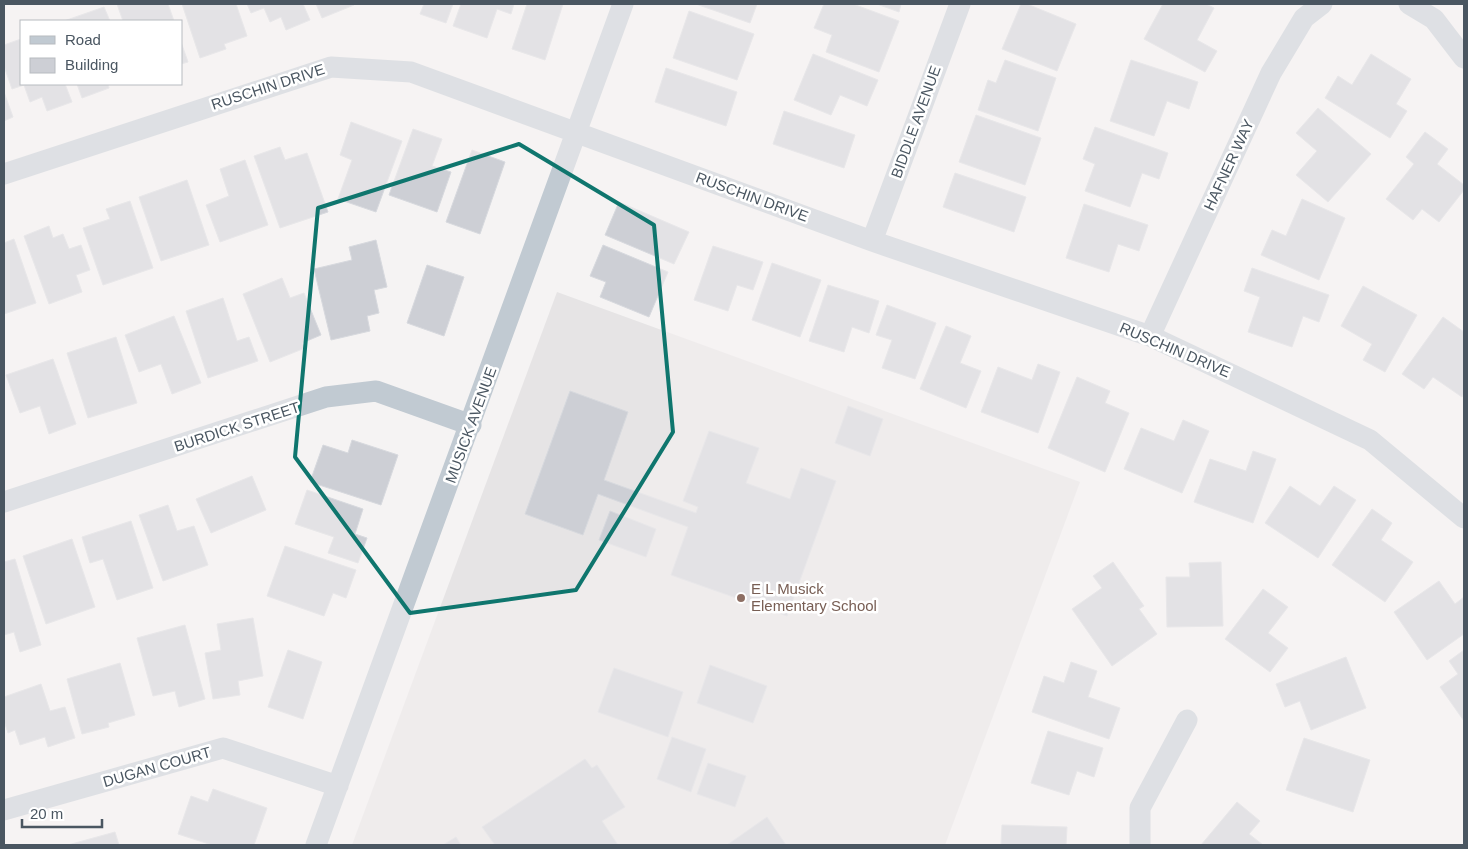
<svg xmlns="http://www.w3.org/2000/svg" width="1468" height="849" viewBox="0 0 1468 849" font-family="Helvetica,sans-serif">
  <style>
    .education { fill: #e6e4e5 }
    .building { fill: #cdcfd5; stroke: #d7d9de }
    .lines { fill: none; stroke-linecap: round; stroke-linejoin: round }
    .street { stroke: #c1cad2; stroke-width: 21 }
    .marked { fill: none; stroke: #0f766e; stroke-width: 4; stroke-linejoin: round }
    .education-dot { fill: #8d6e63; stroke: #fff; stroke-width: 2 }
    .labels { text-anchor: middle; stroke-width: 5; stroke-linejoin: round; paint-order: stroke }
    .street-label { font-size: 15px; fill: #4a5661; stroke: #fff }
    .education-label { font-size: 15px; fill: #785e54; stroke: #fff; text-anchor: start }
  </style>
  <rect width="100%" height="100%" fill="#f5f3f3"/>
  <path class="education" d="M557,292l523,190 -135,363h-593z"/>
  <path class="building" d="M117,4h51l6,17h-51z
    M182,4h54l11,32 -23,8 2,5 -26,9z
    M247,4h56l7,16 -24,10 -5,-13 -11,5 -6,-14 -13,5z
    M316,4h38v1l-32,13z
    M424,4h29l-7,19 -26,-9z
    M461,4h53l-3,10 -14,-5 -10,29 -34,-12z
    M527,4h36l-18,56 -33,-11z
    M696,4h61l-7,19z
    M824,4h29l46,17 -20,51 -53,-20 6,-17 -18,-7z
    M877,4h24l-2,8z
    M1021,4h6l49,20 -19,47 -55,-22z
    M1163,4h43l8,4 -17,32 20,11 -12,21 -61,-33z
    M104,7l6,14h-46z
    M689,11l65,23 -17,46 -64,-22z
    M21,39v45h44l7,18 -25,9 -5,-14 -12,5 -6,-17 -12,4 -8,-23v-21z
    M181,42l7,20 -7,2z
    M813,54l65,26 -11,26 -27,-11 -9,20 -37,-15z
    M1371,54l40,25 -15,25 11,7 -17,27 -65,-40 13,-22 14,9z
    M1005,60l51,18 -18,53 -60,-21 10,-30 8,3z
    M1131,60l67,22 -9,27 -22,-8 -13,35 -44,-15z
    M666,68l71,24 -11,34 -71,-24z
    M77,84h31l1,4 -27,10z
    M4,92l9,25 -9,4z
    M1318,108l53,46 -43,48 -32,-27 21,-24 -21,-18z
    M784,111l71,24 -11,33 -71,-24z
    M976,115l65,23 -16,47 -66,-23z
    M351,122l51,19 -26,71 -38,-13 14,-39 -12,-5z
    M1095,127l73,26 -9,26 -17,-6 -12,34 -45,-16 10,-27 -12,-5z
    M413,129l29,10 -10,27 19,6 -14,40 -48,-17z
    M1425,132l23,17 -11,15 27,21v5l-25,32 -17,-13 -9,11 -27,-21 28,-35 -8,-7z
    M280,147l5,13 22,-7 21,59 -48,16 -26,-72z
    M472,150l33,12 -25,72 -34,-12z
    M245,160l23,65 -48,17 -14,-37 23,-9 -9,-27z
    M955,173l71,24 -12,35 -71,-25z
    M187,180l22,65 -48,16 -22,-64z
    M1302,199l43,19 -26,62 -58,-25 11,-25 14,6z
    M130,201l23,67 -50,17 -20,-57 27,-9 -4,-10z
    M619,202l70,30 -15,32 -69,-29z
    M1084,204l64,21 -9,26 -21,-7 -9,28 -43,-14z
    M49,226l4,12 10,-4 6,15 12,-4 9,25 -14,5 6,17 -33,12 -25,-68z
    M14,239l22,64 -32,11v-71z
    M376,240l11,47 -13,3 5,23 -12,3 3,15 -39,9 -17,-71 38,-9 -3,-13z
    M603,245l65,27 -19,45 -49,-20 6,-15 -16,-6z
    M713,246l50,16 -10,28 -16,-5 -9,26 -34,-11z
    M772,263l49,17 -21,57 -48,-17z
    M427,265l37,12 -20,59 -37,-13z
    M1252,268l77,27 -10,27 -16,-6 -11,31 -44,-15 12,-35 -16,-6z
    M282,278l8,20 14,-5 17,42 -19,8 3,5 -35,14 -27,-68z
    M828,285l51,16 -10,32 -17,-6 -8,25 -35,-11z
    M1363,286l54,29 -32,57 -22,-12 9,-16 -31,-18z
    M223,298l14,43 12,-4 9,24 -50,17 -22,-67z
    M887,305l49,18 -21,56 -33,-11 10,-28 -16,-5z
    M174,316l27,67 -29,11 -11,-30 -22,8 -14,-37z
    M1443,317l21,15v61l-2,4 -29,-20 -9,12 -22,-15z
    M946,326l25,10 -11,27 21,8 -15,37 -46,-19z
    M116,337l21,66 -49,15 -21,-65z
    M53,359l23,65 -27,10 -9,-28 -20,7 -14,-38z
    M1038,364l22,8 -22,61 -57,-21 17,-45 34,13z
    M1077,377l33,14 -5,12 24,10 -24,59 -57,-24z
    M570,391l58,21 -24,68 92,33 2,-6 -15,-6 26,-70 50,17 -13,35 44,16 11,-31 35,13 -49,135 -116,-41 17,-48 -90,-33 -15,41 -58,-21z
    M848,406l35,13 -13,37 -35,-13z
    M1183,420l26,11 -27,62 -58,-24 17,-41 33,13z
    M352,440l46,15 -17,50 -71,-23 13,-37 25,8z
    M1253,451l23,8 -23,64 -59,-21 16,-43 36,12z
    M252,476l14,34 -55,23 -15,-34z
    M1290,486l30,20 14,-20 22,14 -38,58 -53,-35z
    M307,490l56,19 -8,25 12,4 -9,25 -30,-10 6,-16 -39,-13z
    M168,505l9,26 17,-5 14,39 -45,16 -24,-66z
    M1372,509l20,14 -11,17 32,22 -28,40 -53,-37z
    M610,511l46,18 -10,28 -47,-17z
    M131,521l22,67 -36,12 -14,-41 -13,4 -8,-26z
    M72,539l23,68 -49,17 -23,-68z
    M285,546l71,24 -10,28 -13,-5 -9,23 -57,-20z
    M15,559l26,86 -21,7 -6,-20 -10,3v-73z
    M1113,562l31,44 -5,3 18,25 -45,32 -40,-57 30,-21 -9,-12z
    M1221,562l2,64 -56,1 -1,-50h24l-1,-14z
    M1439,581l16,23 9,-7v37l-37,26 -33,-48z
    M1263,589l25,18 -20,26 20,15 -18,24 -45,-33z
    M253,618l10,58 -25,5 2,14 -27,4 -8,-46 16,-3 -4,-26z
    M185,625l20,74 -26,8 -4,-16 -22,5 -16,-58z
    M288,650l34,12 -19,57 -35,-12z
    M1464,650v71l-24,-34 18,-13 -9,-13z
    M1346,657l20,51 -55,22 -11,-29 -15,6 -9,-23z
    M1071,662l26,9 -9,26 32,11 -11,31 -77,-27 12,-36 20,7z
    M120,663l15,52 -27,8 1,4 -27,7 -15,-55z
    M710,665l57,21 -14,37 -56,-20z
    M614,668l69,24 -15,45 -70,-25z
    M41,684l9,27 15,-4 10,31 -27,9 -3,-10 -25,8 -5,-15 -7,3 -4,-12v-24z
    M1048,731l55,17 -9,29 -17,-6 -8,24 -38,-12z
    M672,737l34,12 -15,43 -34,-13z
    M1304,738l66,22 -17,52 -67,-22z
    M585,759l7,9 5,-3 28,42 -23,14 16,24h-123l-13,-18z
    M708,763l38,13 -11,31 -38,-13z
    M213,789l54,19 -13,37h-42l-34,-11 13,-38 17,6z
    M1237,802l23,19 -11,13 14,11h-62z
    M767,817l19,28h-59z
    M1002,825l65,2 -1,18h-65z
    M115,832l4,13h-51z
    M456,837l5,8h-18z"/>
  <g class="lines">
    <path class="street" d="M1409,4l25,15 30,39
      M4,174l327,-107 80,5 461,169 278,95 220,104 94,78
      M872,241l88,-237
      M1150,336l121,-263 33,-55 18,-14
      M4,502l322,-105 50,-6 95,34
      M4,810l219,-62 115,38
      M316,845l307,-841
      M1140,845v-37l47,-88"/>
  </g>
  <path d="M0 0H1468V849H0ZM519,144l135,81 19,207 -97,158 -166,23 -115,-156 23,-249z" fill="#f5f3f3" fill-opacity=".55" fill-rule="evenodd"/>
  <path class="marked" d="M519,144l135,81 19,207 -97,158 -166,23 -115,-156 23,-249z"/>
  <circle class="education-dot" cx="741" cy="598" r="5"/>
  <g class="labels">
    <g class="street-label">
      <text transform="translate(268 87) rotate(-18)" y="5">RUSCHIN DRIVE</text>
      <text transform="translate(916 122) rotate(-70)" y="5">BIDDLE AVENUE</text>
      <text transform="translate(1229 165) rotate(-65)" y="5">HAFNER WAY</text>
      <text transform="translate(752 197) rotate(20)" y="5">RUSCHIN DRIVE</text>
      <text transform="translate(1175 350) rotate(23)" y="5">RUSCHIN DRIVE</text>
      <text transform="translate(471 425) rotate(-70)" y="5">MUSICK AVENUE</text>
      <text transform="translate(237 427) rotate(-18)" y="5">BURDICK STREET</text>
      <text transform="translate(157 767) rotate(-16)" y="5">DUGAN COURT</text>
    </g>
    <g class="education-label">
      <text x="751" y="594">E L Musick<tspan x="751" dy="17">Elementary School</tspan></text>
    </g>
  </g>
  <rect width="1468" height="849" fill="none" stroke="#4a5661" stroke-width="10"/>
  <rect x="20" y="20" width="162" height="65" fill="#ffffff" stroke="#b7bbc0"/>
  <rect x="30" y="36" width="25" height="8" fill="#c1cad2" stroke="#b7bbc0"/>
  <text x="65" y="45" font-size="15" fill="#4a5661">Road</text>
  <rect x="30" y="58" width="25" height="15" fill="#cdcfd5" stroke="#b7bbc0"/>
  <text x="65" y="70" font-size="15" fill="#4a5661">Building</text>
  <path d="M22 819v8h80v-8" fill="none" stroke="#4a5661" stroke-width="2.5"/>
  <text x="30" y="819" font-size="15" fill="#4a5661" stroke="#ffffff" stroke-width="4" paint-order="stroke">20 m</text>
</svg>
